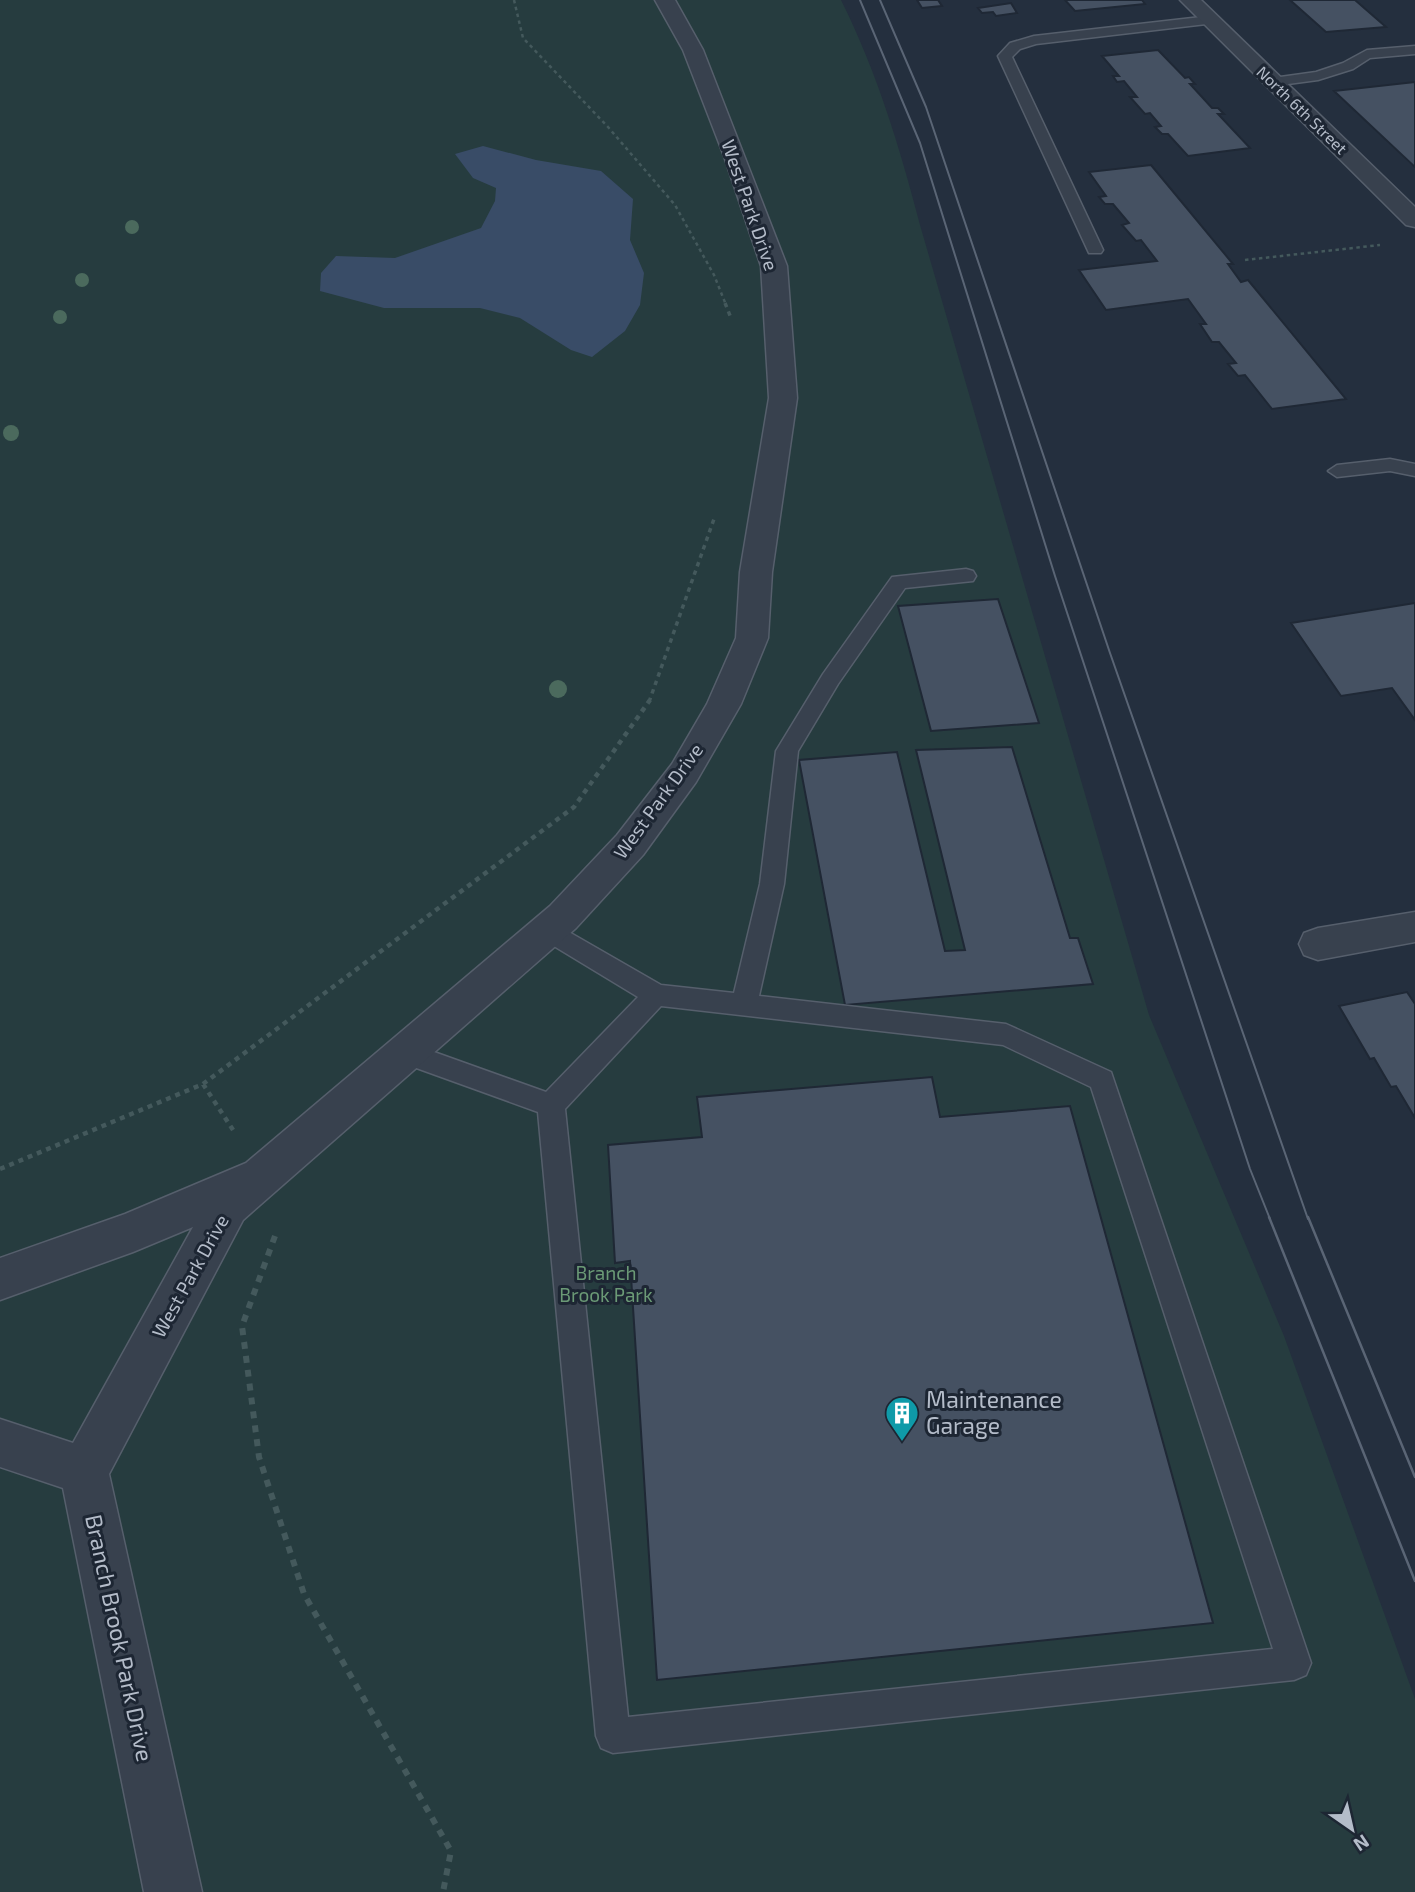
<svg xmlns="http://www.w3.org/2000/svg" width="1415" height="1892" viewBox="0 0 1415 1892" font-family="'Exo 2',sans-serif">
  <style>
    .green { fill: #263c3f }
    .water { fill: #394c67 }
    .building { fill: #455162; stroke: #1f2835; stroke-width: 2 }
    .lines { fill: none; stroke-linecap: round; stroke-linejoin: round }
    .service-casing { stroke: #565f6c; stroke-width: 3 }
    .minor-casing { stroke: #565f6c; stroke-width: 3 }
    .tertiary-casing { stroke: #565f6c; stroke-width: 3 }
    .path-far3 { stroke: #44595c; stroke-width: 2.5; stroke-dasharray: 3.5 3.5; stroke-linecap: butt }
    .path-far2 { stroke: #44595c; stroke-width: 3.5; stroke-dasharray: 4.5 4.5; stroke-linecap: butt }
    .path-far1 { stroke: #44595c; stroke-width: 4.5; stroke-dasharray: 5 5; stroke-linecap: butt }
    .path { stroke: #44595c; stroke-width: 6; stroke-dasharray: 7 7; stroke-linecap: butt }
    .service { fill: #38414e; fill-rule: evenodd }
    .minor { fill: #38414e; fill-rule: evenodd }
    .tertiary { fill: #38414e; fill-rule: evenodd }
    .tram-far1 { stroke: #5a6575; stroke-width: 2 }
    .tram { stroke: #5a6575; stroke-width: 2.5 }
    .tree { fill: #4b6a5d }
    .labels { text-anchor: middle; stroke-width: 6; stroke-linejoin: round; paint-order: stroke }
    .far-street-label { font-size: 16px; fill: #b4bcc9; stroke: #1d2633 }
    .street-label { font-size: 19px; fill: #b4bcc9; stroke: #1d2633 }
    .park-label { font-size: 19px; fill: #6b9a76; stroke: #1d2633 }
    .near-poi-label { font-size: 23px; fill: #b4bcc9; stroke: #1d2633; text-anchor: start }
    .near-street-label { font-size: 23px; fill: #b4bcc9; stroke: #1d2633 }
  </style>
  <rect width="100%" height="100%" fill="#242f3e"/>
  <path class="green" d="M0,0h841c36,72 59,148 79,225l229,790 135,321 131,363v193h-1415z"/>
  <path class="water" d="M483,146l53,14 65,11 32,28 -3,41 14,33 -4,32 -15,26 -33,26 -21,-7 -51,-32 -40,-10h-96l-64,-17 1,-18 15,-17 59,2 86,-30 14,-27 1,-13 -23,-10 -18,-24z"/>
  <path class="building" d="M917,0h21l4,6 -20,2z
    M1065,0h77l3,4 -70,7z
    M1290,0h65l31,27 -60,5z
    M1011,3l6,10 -21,3 -3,-4 -11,1 -4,-5z
    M1158,50l27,28 4,-1 6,7h-5l22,24h6l6,6h-6l32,34 -62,8 -20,-22h-6l-7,-7 6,-1 -11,-13 -5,1 -15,-17h7l-13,-16 -7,1 -4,-6h6l-17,-20z
    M1415,82v85l-81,-76z
    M1151,165l82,99h-5l13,18 7,-2 98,119 -74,10 -27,-34 -7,1 -10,-12 8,-1 -17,-21h-7l-12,-18h6l-18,-25 -82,11 -27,-40 78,-9 -16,-21 -5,1 -14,-16 7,-2 -16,-19h-8l-6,-7 7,-1 -17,-24z
    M998,599l41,124 -108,8 -33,-125z
    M1415,603v117l-23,-32 -51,8 -50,-73z
    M1012,747l58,191h8l15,46 -248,21 -46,-245 98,-8 48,199 20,-1 -49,-200z
    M1407,992l8,12v114l-19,-32 -5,1 -17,-29 -4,1 -31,-53z
    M932,1077l8,40 130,-11 143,517 -556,57 -27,-419 -15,2 -7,-118 94,-8 -5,-40z"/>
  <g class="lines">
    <defs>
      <path id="service" d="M1210,16l5,1v6l-179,21 -16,5 -8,8 91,193 -2,3h-12l-91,-197 12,-13 24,-7z
        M1415,46v8l-45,4 -17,11 -35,11 -45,6 -7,-4 7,-4 43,-6 27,-9 24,-13z
        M1390,459l25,5v12l-25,-5 -53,6 -9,-6 9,-6z
        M966,569l7,2 3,5 -3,5 -68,7 -67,96 -40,67 -14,133 -25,112 247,28 105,48 200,591 -5,12 -12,5 -681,73 -12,-5 -5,-12 -58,-624 -141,-51 -4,-8 4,-8 9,-3 140,50 92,-95 -99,-60 -3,-7 3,-7 9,-3 113,65 73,8 26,-109 16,-133 47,-77 69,-97zM661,1006l342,39 88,42 182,562 -645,68 -63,-608z"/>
      <path id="minor" d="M655,0h20l28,50 84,216 10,132 -25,174 -4,66 -27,66 -45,78 -53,73 -67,73 -333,292 -134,254 93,418h-58l-81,-404 -63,-21v-48l73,24 120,-216 -60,25 -133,48v-42l125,-44 121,-51 304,-257 67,-71 55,-71 35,-60 29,-66 4,-66 29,-174 -8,-132 -37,-110 -41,-106z
        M1415,912v30l-97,18 -14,-5 -5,-11 5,-11 14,-5z"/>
      <path id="tertiary" d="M1180,0h21l214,207v20l-9,-2z"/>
    </defs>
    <use href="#service" class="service-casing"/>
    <use href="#minor" class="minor-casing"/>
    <use href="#tertiary" class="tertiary-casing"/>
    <path class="path-far3" d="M514,0l9,38 85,89 67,78 39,70 12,30
      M1245,260l135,-15"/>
    <path class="path-far2" d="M725,303l6,15
      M649,702l65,-183"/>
    <path class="path-far1" d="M203,1084l32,49
      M0,1169l203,-85 371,-277 76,-107"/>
    <path class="path" d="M275,1236l-33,90 17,131 45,137 147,257 -8,41"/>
    <use href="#service" class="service"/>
    <use href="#minor" class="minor"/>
    <use href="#tertiary" class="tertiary"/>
    <path class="tram-far1" d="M860,0l60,143 135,433 195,593 20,50
      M880,0l46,107 184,546 198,566"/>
    <path class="tram" d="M1269,1217l146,364
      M1308,1217l107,260"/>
  </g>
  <g class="tree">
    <circle cx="132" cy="227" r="7"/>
    <circle cx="82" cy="280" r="7"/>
    <circle cx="60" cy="317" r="7"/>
    <circle cx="11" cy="433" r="8"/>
    <circle cx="558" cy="689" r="9"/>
  </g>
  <defs>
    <symbol id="building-pin" viewBox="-11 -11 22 30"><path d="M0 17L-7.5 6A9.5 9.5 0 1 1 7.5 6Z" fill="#0f9aa8" stroke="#1d2633"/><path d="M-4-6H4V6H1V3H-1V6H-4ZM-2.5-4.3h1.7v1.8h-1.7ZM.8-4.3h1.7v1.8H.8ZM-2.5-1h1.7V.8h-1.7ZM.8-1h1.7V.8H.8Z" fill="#fff"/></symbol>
  </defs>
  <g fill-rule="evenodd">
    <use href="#building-pin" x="883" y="1394" width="38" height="52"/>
  </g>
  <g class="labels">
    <g class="far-street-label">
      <text transform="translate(1302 110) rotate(44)" y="6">North 6th Street</text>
    </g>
    <g class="street-label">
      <text transform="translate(750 205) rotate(71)" y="7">West Park Drive</text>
      <text transform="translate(658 801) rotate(-54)" y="7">West Park Drive</text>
      <text transform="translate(190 1276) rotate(-61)" y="7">West Park Drive</text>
    </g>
    <g class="park-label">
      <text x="606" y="1280">Branch<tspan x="606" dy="22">Brook Park</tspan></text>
    </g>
    <g class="near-poi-label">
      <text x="926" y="1408">Maintenance<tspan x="926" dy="26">Garage</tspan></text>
    </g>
    <g class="near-street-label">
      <text transform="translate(119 1638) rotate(78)" y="8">Branch Brook Park Drive</text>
    </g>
  </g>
  <g transform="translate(1352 1829) rotate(146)" stroke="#1d2633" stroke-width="5" paint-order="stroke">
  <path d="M0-5L12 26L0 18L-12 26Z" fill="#b4bcc9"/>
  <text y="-10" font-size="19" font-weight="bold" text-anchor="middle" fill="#b4bcc9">N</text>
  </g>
</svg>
